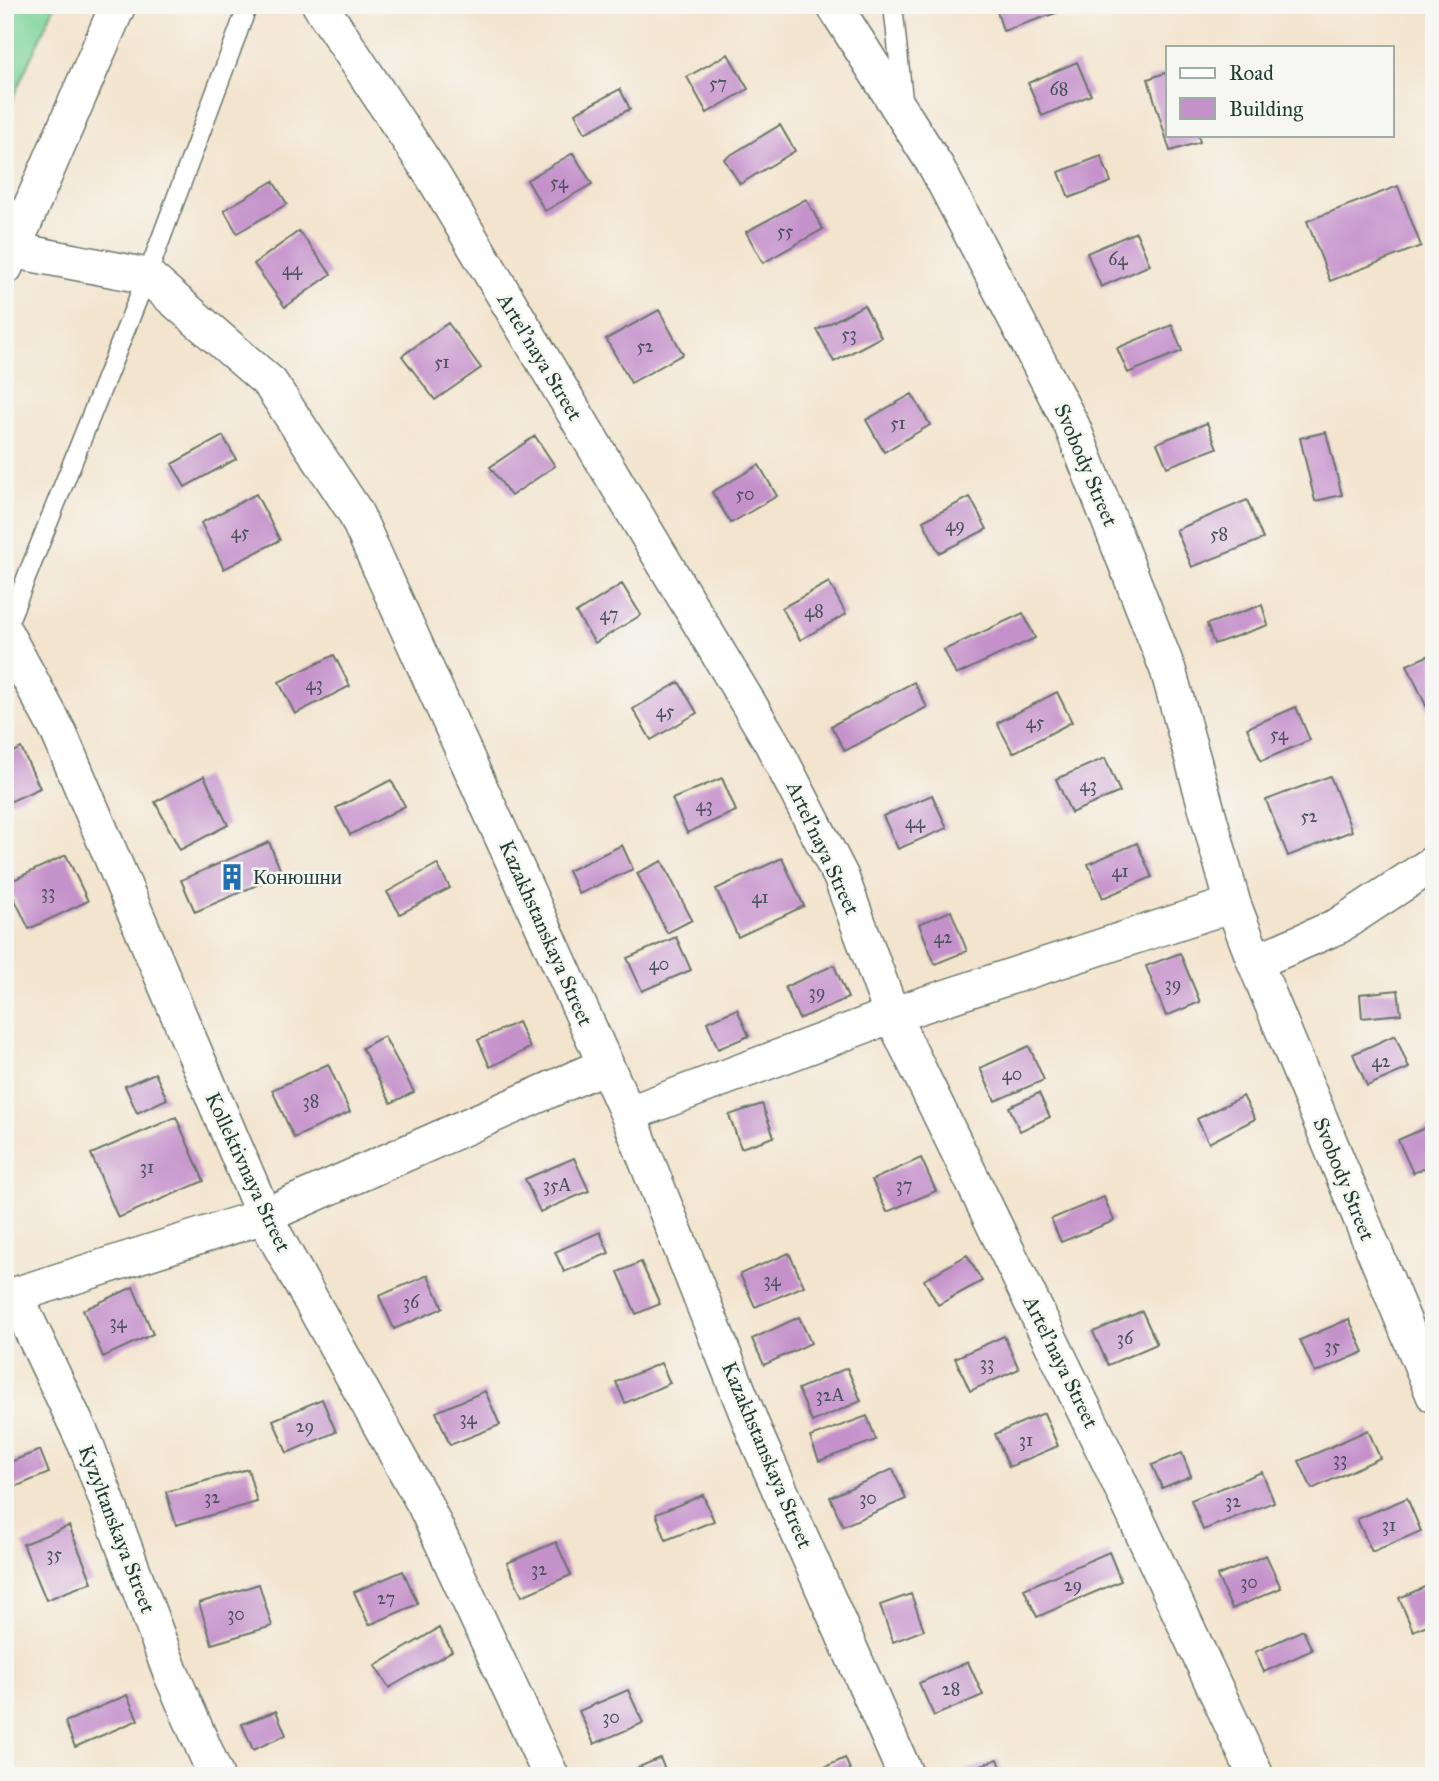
<svg xmlns="http://www.w3.org/2000/svg" width="1439" height="1781" viewBox="0 0 1439 1781" font-family="'IM FELL Great Primer',serif">
  <style>
    .green { fill: #7cd499; stroke: #4e8866; stroke-width: 2 }
    .building { fill: #c591cb }
    .lines { fill: none; stroke-linecap: round; stroke-linejoin: round }
    .lane-casing { stroke: #69776a; stroke-width: 21 }
    .street-casing { stroke: #69776a; stroke-width: 38 }
    .lane { stroke: #fff; stroke-width: 18 }
    .street { stroke: #fff; stroke-width: 35 }
    .labels { text-anchor: middle; stroke-width: 5; stroke-linejoin: round; paint-order: stroke }
    .number-label { font-size: 18px; fill: #48525a }
    .street-label { font-size: 21px; fill: #1f3d34; stroke: #f6f6f2 }
    .poi-label { font-size: 21px; fill: #1f3d34; stroke: #f6f6f2; text-anchor: start }
  </style>
  <rect width="100%" height="100%" fill="#f6f6f2"/>
  <filter id="ink" filterUnits="userSpaceOnUse"><feTurbulence type="fractalNoise" baseFrequency=".0143" numOctaves="2"/><feDisplacementMap in="SourceGraphic" scale="14" xChannelSelector="R" yChannelSelector="G"/><feConvolveMatrix kernelMatrix="1 2 1 2 8 2 1 2 1" color-interpolation-filters="sRGB"/></filter>
  <filter id="wash" filterUnits="userSpaceOnUse"><feTurbulence type="fractalNoise" baseFrequency=".00686" numOctaves="4" result="noise"/><feDisplacementMap in="SourceGraphic" scale="28" xChannelSelector="R" yChannelSelector="G"/><feGaussianBlur stdDeviation="1.57" result="paint"/><feColorMatrix in="noise" values="0 0 0 0 0 0 0 0 0 0 0 0 0 0 0 0 0 1.4 0 .05"/><feComposite in="paint" operator="in"/></filter>
  <g filter="url(#wash)">
    <rect width="100%" height="100%" fill="#f3e4ce"/>
    <path class="green" d="M5,5h50l-50,110z"/>
    <g id="blocks">
      <path class="building" d="M995,5h66l1,6 -59,20z
        M728,54l20,35 -41,24 -20,-36z
        M1077,62l14,33 -49,21 -14,-33z
        M1168,72v63h30l2,7 -30,9 -22,-72z
        M620,89l10,20 -45,24 -10,-20z
        M780,125l15,26 -55,33 -16,-25z
        M573,153l19,31 -47,27 -18,-31z
        M1101,156l10,26 -42,16 -10,-26z
        M273,181l14,23 -50,29 -13,-23z
        M1398,186l23,60 -91,35 -23,-60z
        M806,199l17,30 -60,34 -17,-31z
        M299,231l32,43 -46,33 -31,-43z
        M1136,232l14,33 -49,22 -14,-34z
        M864,305l17,32 -47,25 -17,-32z
        M659,310l24,44 -52,29 -25,-44z
        M448,323l33,45 -46,32 -33,-44z
        M1172,325l10,26 -54,22 -11,-25z
        M912,394l18,31 -46,27 -18,-32z
        M1207,423l10,25 -50,19 -10,-24z
        M1326,432l16,63 -27,6 -15,-63z
        M223,436l13,23 -51,28 -13,-23z
        M535,436l20,30 -44,30 -21,-29z
        M759,465l18,31 -46,27 -19,-31z
        M256,494l24,46 -56,29 -23,-46z
        M970,497l17,32 -48,24 -16,-32z
        M1247,500l16,39 -71,28 -16,-37z
        M829,582l17,32 -46,26 -18,-32z
        M622,584l19,31 -46,28 -19,-30z
        M1262,605l6,20 -54,19 -7,-20z
        M1023,613l12,25 -79,37 -12,-25z
        M1434,653v55l-6,2 -21,-45z
        M334,655l16,31 -55,28 -16,-32z
        M679,682l18,31 -46,27 -18,-31z
        M914,682l13,25 -82,44 -14,-25z
        M1057,692l15,30 -59,31 -16,-30z
        M1296,707l14,33 -49,21 -14,-33z
        M21,748l19,40 -35,16v-48z
        M1105,758l15,34 -49,21 -15,-34z
        M204,776l24,49 -48,25 -25,-48z
        M1330,776l22,55 -64,25 -22,-56z
        M722,778l14,33 -49,22 -15,-34z
        M391,780l14,26 -55,29 -14,-27z
        M932,795l15,33 -49,21 -15,-33z
        M269,842l13,32 -87,38 -14,-32z
        M1137,843l15,34 -49,21 -15,-34z
        M622,845l11,24 -54,25 -11,-23z
        M66,855l22,46 -59,28 -22,-46z
        M782,858l22,48 -66,31 -22,-48z
        M662,861l30,59 -25,13 -30,-60z
        M437,864l13,24 -50,26 -13,-22z
        M951,911l16,40 -32,13 -16,-40z
        M676,937l15,33 -49,21 -15,-33z
        M1180,953l20,49 -34,14 -20,-50z
        M834,965l14,33 -49,21 -14,-32z
        M1398,990l3,24 -39,4 -2,-24z
        M737,1009l12,27 -31,13 -11,-27z
        M518,1022l12,26 -40,19 -12,-27z
        M1395,1035l14,33 -42,18 -14,-32z
        M384,1036l30,56 -23,11 -29,-55z
        M1029,1046l15,34 -49,21 -15,-33z
        M328,1064l22,48 -56,26 -22,-48z
        M155,1073l12,26 -30,14 -12,-27z
        M1039,1093l11,24 -30,14 -11,-24z
        M1243,1096l12,23 -46,24 -12,-24z
        M762,1104l12,33 -33,11 -12,-33z
        M176,1117l28,64 -86,37 -27,-64z
        M1434,1124v40l-21,9 -15,-33z
        M574,1158l15,33 -49,21 -15,-33z
        M921,1158l15,33 -49,21 -15,-32z
        M1104,1197l10,24 -53,21 -10,-23z
        M600,1232l9,21 -45,19 -9,-20z
        M789,1253l15,33 -49,21 -15,-33z
        M967,1255l15,26 -44,24 -14,-25z
        M641,1262l19,42 -24,10 -18,-42z
        M428,1275l15,33 -49,21 -15,-33z
        M133,1287l20,47 -50,23 -20,-47z
        M1142,1311l15,33 -49,21 -15,-33z
        M799,1317l12,26 -47,22 -12,-26z
        M1349,1319l15,33 -49,21 -15,-33z
        M1004,1336l15,33 -49,22 -15,-33z
        M661,1363l9,20 -45,20 -9,-21z
        M847,1368l14,33 -49,21 -14,-33z
        M485,1391l15,34 -50,20 -14,-33z
        M322,1399l14,33 -49,21 -14,-33z
        M1044,1413l14,33 -49,21 -14,-33z
        M867,1416l9,24 -57,21 -9,-24z
        M1368,1430l12,28 -68,31 -13,-28z
        M40,1450l9,23 -44,18v-27z
        M1182,1453l9,23 -29,12 -10,-23z
        M248,1469l9,33 -81,23 -10,-33z
        M893,1469l13,30 -63,27 -13,-29z
        M1262,1472l12,30 -71,28 -12,-30z
        M703,1495l11,26 -48,19 -10,-26z
        M1407,1498l14,33 -49,21 -15,-33z
        M69,1526l23,56 -46,18 -23,-56z
        M556,1542l15,33 -49,21 -15,-33z
        M1109,1552l12,29 -84,36 -13,-28z
        M1266,1555l15,33 -49,21 -15,-33z
        M403,1571l15,33 -49,21 -15,-33z
        M1434,1583v39l-21,9 -14,-33z
        M259,1584l13,42 -60,18 -13,-41z
        M911,1594l13,36 -31,12 -13,-37z
        M439,1628l13,23 -63,37 -14,-22z
        M1303,1630l9,20 -48,22 -9,-20z
        M968,1662l15,33 -49,21 -15,-33z
        M628,1690l15,33 -49,21 -15,-33z
        M127,1695l11,25 -63,27 -10,-25z
        M276,1711l10,24 -33,15 -11,-26z
        M660,1758l8,18h-50z
        M845,1758l8,18h-48z
        M998,1759l6,17h-51v-1z"/>
    </g>
  </g>
  <g filter="url(#ink)">
    <use href="#blocks" fill-opacity="0" stroke="#69776a" stroke-width="2"/>
    <g class="lines">
      <defs>
        <path id="lane" d="M893,5l10,94
          M5,631l142,-355 101,-271"/>
        <path id="street" d="M320,5l113,171 339,567 69,134 51,138 222,456 142,305
          M834,5l103,163 135,258 96,244 65,234 22,58 179,433
          M12,250l135,26 123,107 85,129 273,602 128,322 150,340
          M5,267l113,-262
          M5,633l54,100 205,483 161,289 126,271
          M1255,962l83,-36 96,-63
          M628,1114l264,-99 341,-111
          M15,1295l249,-79 342,-151
          M5,1299l10,-4 72,152 83,224 46,105"/>
      </defs>
      <use href="#lane" class="lane-casing"/>
      <use href="#street" class="street-casing"/>
      <use href="#lane" class="lane"/>
      <use href="#street" class="street"/>
    </g>
  </g>
  <defs>
    <symbol id="building-bare" viewBox="-9 -9 18 18"><path d="M-4-6H4V6H1V3H-1V6H-4ZM-2.5-4.3h1.7v1.8h-1.7ZM.8-4.3h1.7v1.8H.8ZM-2.5-1h1.7V.8h-1.7ZM.8-1h1.7V.8H.8Z" fill="#1f6fb2" stroke="#f6f6f2" stroke-width="2.5" paint-order="stroke"/></symbol>
  </defs>
  <g fill-rule="evenodd">
    <use href="#building-bare" x="213" y="858" width="38" height="38"/>
  </g>
  <g class="labels">
    <g class="number-label">
      <text x="718" y="89">57</text>
      <text x="1059" y="95">68</text>
      <text x="559" y="188">54</text>
      <text x="785" y="237">55</text>
      <text x="1118" y="265">64</text>
      <text x="292" y="275">44</text>
      <text x="849" y="340">53</text>
      <text x="645" y="352">52</text>
      <text x="442" y="368">51</text>
      <text x="898" y="429">51</text>
      <text x="745" y="500">50</text>
      <text x="955" y="531">49</text>
      <text x="240" y="538">45</text>
      <text x="1219" y="540">58</text>
      <text x="814" y="617">48</text>
      <text x="609" y="620">47</text>
      <text x="314" y="690">43</text>
      <text x="665" y="717">45</text>
      <text x="1035" y="728">45</text>
      <text x="1279" y="740">54</text>
      <text x="1088" y="791">43</text>
      <text x="704" y="811">43</text>
      <text x="1309" y="822">52</text>
      <text x="915" y="828">44</text>
      <text x="1120" y="877">41</text>
      <text x="48" y="898">33</text>
      <text x="760" y="903">41</text>
      <text x="943" y="943">42</text>
      <text x="659" y="970">40</text>
      <text x="1173" y="990">39</text>
      <text x="817" y="998">39</text>
      <text x="1381" y="1067">42</text>
      <text x="1012" y="1080">40</text>
      <text x="311" y="1107">38</text>
      <text x="147" y="1173">31</text>
      <text x="557" y="1191">35А</text>
      <text x="904" y="1191">37</text>
      <text x="772" y="1286">34</text>
      <text x="411" y="1308">36</text>
      <text x="118" y="1328">34</text>
      <text x="1125" y="1344">36</text>
      <text x="1332" y="1352">35</text>
      <text x="987" y="1369">33</text>
      <text x="830" y="1401">32А</text>
      <text x="468" y="1424">34</text>
      <text x="305" y="1432">29</text>
      <text x="1026" y="1446">31</text>
      <text x="1340" y="1465">33</text>
      <text x="212" y="1503">32</text>
      <text x="868" y="1504">30</text>
      <text x="1233" y="1507">32</text>
      <text x="1389" y="1531">31</text>
      <text x="54" y="1560">35</text>
      <text x="539" y="1575">32</text>
      <text x="1249" y="1588">30</text>
      <text x="1073" y="1591">29</text>
      <text x="386" y="1604">27</text>
      <text x="236" y="1620">30</text>
      <text x="951" y="1695">28</text>
      <text x="611" y="1723">30</text>
    </g>
    <g class="street-label">
      <text transform="translate(540 357) rotate(59)" y="7">Artel'naya Street</text>
      <text transform="translate(1086 465) rotate(67)" y="7">Svobody Street</text>
      <text transform="translate(823 848) rotate(65)" y="7">Artel'naya Street</text>
      <text transform="translate(546 933) rotate(66)" y="7">Kazakhstanskaya Street</text>
      <text transform="translate(248 1172) rotate(65)" y="7">Kollektivnaya Street</text>
      <text transform="translate(1344 1179) rotate(68)" y="7">Svobody Street</text>
      <text transform="translate(1061 1362) rotate(64)" y="7">Artel'naya Street</text>
      <text transform="translate(767 1455) rotate(67)" y="7">Kazakhstanskaya Street</text>
      <text transform="translate(117 1529) rotate(69)" y="7">Kyzyltanskaya Street</text>
    </g>
    <g class="poi-label">
      <text x="253" y="884">Конюшни</text>
    </g>
  </g>
  <rect width="1439" height="1781" fill="none" stroke="#f6f6f2" stroke-width="28"/>
  <rect x="1166" y="46" width="228" height="91" fill="#f6f6f2" stroke="#a0aca6" stroke-width="2"/>
  <rect x="1180" y="68" width="35" height="10" fill="#ffffff" stroke="#a0aca6" stroke-width="2"/>
  <text x="1229" y="80" font-size="21" fill="#1f3d34">Road</text>
  <rect x="1180" y="98" width="35" height="21" fill="#c591cb" stroke="#a0aca6" stroke-width="2"/>
  <text x="1229" y="116" font-size="21" fill="#1f3d34">Building</text>
</svg>
